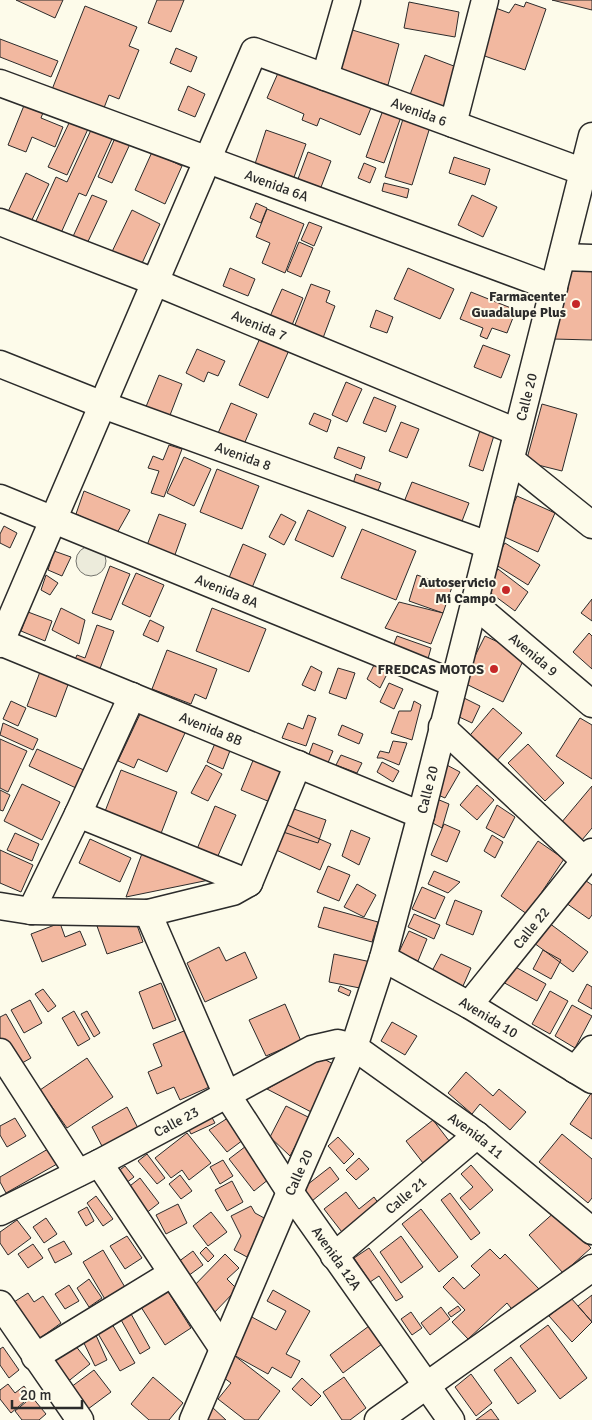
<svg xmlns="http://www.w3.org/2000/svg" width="592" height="1420" viewBox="0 0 592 1420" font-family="Signika,sans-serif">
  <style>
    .green { fill: #ecebdb; stroke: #74746e }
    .building { fill: #f2b8a0; stroke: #2b2b2b }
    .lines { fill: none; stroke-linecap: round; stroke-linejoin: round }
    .minor-casing { stroke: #2b2b2b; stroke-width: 29 }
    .minor { stroke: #fdfbea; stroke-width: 26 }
    .poi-dot { fill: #c62828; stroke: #fdfbea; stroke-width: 2 }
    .labels { text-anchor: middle; stroke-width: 4; stroke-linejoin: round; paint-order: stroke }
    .street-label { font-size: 14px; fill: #2b2b2b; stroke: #fdfbea }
    .poi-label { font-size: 14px; font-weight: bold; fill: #2b2b2b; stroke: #fdfbea; text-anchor: end }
  </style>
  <rect width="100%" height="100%" fill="#fdfbea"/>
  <path class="green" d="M76 561a15 15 0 1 1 30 0a15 15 0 1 1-30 0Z"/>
  <path class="building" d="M16,0h47l-8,18z
    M157,0h27l-13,32 -23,-9z
    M552,0h40v10z
    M409,2l50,10 -4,25 -51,-9z
    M526,2l20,7 -21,61 -49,-17 17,-46 16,6 6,-9 9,3z
    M85,6l52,21 -8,19 10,4 -20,49 -10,-4 -7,18 -51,-21z
    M349,29l50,15 -11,41 -51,-15z
    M0,39l58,22 -7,16 -51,-20z
    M176,48l21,9 -6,15 -21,-9z
    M425,55l34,13 -17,45 -34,-13z
    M282,64l91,39 -13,32 -40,-17 -3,8 -15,-6 2,-6 -37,-16z
    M188,86l17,8 -10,23 -17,-7z
    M25,103l19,7 -3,8 22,9 -8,20 -23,-10 -6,15 -18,-7z
    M383,110l18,7 -17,46 -18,-6z
    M403,119l27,8 -18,58 -27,-8z
    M70,121l18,8 -21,46 -19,-8z
    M91,130l21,9 -26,57 -7,-3 -18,40 -25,-12 20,-44 11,5z
    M266,130l40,14 -13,36 -39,-13z
    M115,138l15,6 -18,39 -14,-6z
    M152,152l30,14 -17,38 -30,-14z
    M308,152l23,9 -13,34 -23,-8z
    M454,157l36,12 -5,16 -36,-12z
    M364,163l12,5 -6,15 -12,-5z
    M26,173l23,11 -20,42 -23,-10z
    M384,183l25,6 -2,9 -25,-7z
    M92,195l15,6 -23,49 -14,-7z
    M472,195l25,12 -14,30 -25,-12z
    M256,203l11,5 -6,15 -11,-5z
    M267,209l37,15 -19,49 -23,-10 8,-20 -14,-6z
    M132,210l28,14 -22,48 -29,-14z
    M309,222l13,5 -8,19 -13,-6z
    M299,242l14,6 -12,29 -14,-6z
    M230,268l25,11 -7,17 -25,-10z
    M408,268l46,21 -14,30 -46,-20z
    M568,268l24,1v71l-39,-1z
    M311,284l19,7 -4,11 9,4 -15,40 -29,-11z
    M282,289l21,9 -13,32 -22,-9z
    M471,292l45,18 -9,23 -15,-5 -5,11 -7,-3 3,-8 -23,-9z
    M376,310l17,7 -6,16 -17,-6z
    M261,336l29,12 -22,50 -29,-13z
    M483,345l27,10 -9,23 -27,-11z
    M197,349l28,12 -7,15 -10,-4 -4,10 -18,-9z
    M159,375l23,9 -15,39 -24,-9z
    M346,382l16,7 -15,33 -15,-7z
    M374,397l22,9 -10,26 -23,-9z
    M231,403l26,11 -15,35 -26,-11z
    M542,404l35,10 -15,57 -36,-9z
    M314,413l17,7 -4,12 -18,-8z
    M401,422l18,7 -12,29 -18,-7z
    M482,424l14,5 -13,42 -14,-5z
    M169,445l13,4 -18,48 -13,-4 8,-22 -11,-3 5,-12 10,4z
    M338,447l27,10 -4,12 -27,-11z
    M184,457l27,12 -17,37 -27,-13z
    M217,469l42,17 -17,43 -42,-17z
    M356,474l25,9 -5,13 -24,-9z
    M412,482l57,21 -10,26 -57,-22z
    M84,491l46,19 -13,23 -41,-19z
    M517,496l38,17 -17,39 -38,-17z
    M308,510l38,17 -13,30 -38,-17z
    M159,514l27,10 -14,39 -28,-10z
    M281,514l15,8 -12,23 -15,-8z
    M4,526l13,7 -7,15 -10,-5v-9z
    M362,529l54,22 -20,49 -55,-22z
    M505,543l35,22 -12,20 -35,-22z
    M243,544l23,10 -17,41 -23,-10z
    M54,551l17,6 -9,19 -14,-6z
    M110,566l20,8 -19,46 -19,-7z
    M498,569l30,23 -13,19 -31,-23z
    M136,573l28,12 -14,32 -28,-13z
    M46,575l12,8 -8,12 -9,-5z
    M417,575l35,12 -9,26 -34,-12z
    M592,599v22l-11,-8z
    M399,602l44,11 -12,31 -46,-16z
    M61,608l24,12 -6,24 -27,-14z
    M212,608l54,21 -17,43 -53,-21z
    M28,612l24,9 -7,20 -24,-10z
    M150,620l14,7 -6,15 -15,-7z
    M97,625l17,6 -16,43 -25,-10 4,-9 8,3z
    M589,633l3,3v33l-19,-17z
    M397,636l34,12 -5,18 -35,-15z
    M485,636l41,19 -23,47 -41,-20z
    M167,650l50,19 -11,30 -11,-5 -4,10 -39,-15z
    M43,664l29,10 -16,43 -29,-11z
    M374,665l15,5 -9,18 -13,-9z
    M311,666l11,6 -7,19 -13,-6z
    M338,668l17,5 -9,26 -17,-6z
    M389,683l14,6 -9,20 -14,-7z
    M464,698l16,8 -8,17 -17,-8z
    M11,701l15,7 -8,18 -15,-7z
    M414,701l7,4 -9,35 -21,-7 8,-22h12z
    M493,708l29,25 -28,31 -28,-24z
    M141,712l44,21 -18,39 -29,-13 -4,9 -16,-7z
    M308,715l8,3 -10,28 -24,-8 6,-15 15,6z
    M580,718l12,7v54l-36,-23z
    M3,723l35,16 -5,11 -33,-15z
    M342,725l21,9 -4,10 -21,-9z
    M0,739l27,12 -19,41 -8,-4z
    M216,741l15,7 -8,21 -16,-7z
    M393,741l14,2 -8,22 -17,-7h-5l3,-7 9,2z
    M313,743l20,8 -6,14 -19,-8z
    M528,744l36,39 -19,18 -37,-38z
    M37,749l47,21 -8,18 -47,-22z
    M341,755l21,8 -5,10 -21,-8z
    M254,758l30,12 -14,32 -29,-12z
    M382,762l17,9 -6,11 -16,-10z
    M443,763l17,9 -15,26 -16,-7z
    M206,765l16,9 -14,27 -17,-8z
    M121,770l56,22 -17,44 -56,-22z
    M22,784l38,18 -18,38 -38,-19z
    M477,785l17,15 -17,20 -17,-15z
    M592,786v42l-10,12 -21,-17z
    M0,790l10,5 -7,16 -3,-1z
    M432,797l17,7 -7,24 -17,-9z
    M497,805l18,12 -11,21 -18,-10z
    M215,806l21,9 -19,43 -20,-9z
    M291,808l35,12 -8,23 -35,-11z
    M285,824l46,20 -11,26 -46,-21z
    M444,824l16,7 -13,31 -16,-7z
    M351,830l19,8 -11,27 -17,-9z
    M15,833l24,11 -7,17 -25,-11z
    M492,835l11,7 -8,16 -11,-7z
    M90,839l41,19 -11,24 -41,-19z
    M538,841l26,18 -37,55 -26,-18z
    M144,848l70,31 -88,18z
    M0,850l33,15 -12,27 -21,-9z
    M328,866l22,9 -11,26 -22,-9z
    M434,871l26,11 -12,11 -20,-9z
    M579,876l13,9v30l-3,4 -26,-18z
    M357,884l19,11 -12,22 -20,-10z
    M422,887l23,10 -10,22 -23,-10z
    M455,900l27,11 -9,24 -27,-11z
    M324,907l54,15 -6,20 -54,-15z
    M133,914l10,28 -36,12 -10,-28z
    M414,914l26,11 -6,14 -26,-12z
    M545,920l43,32 -15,20 -43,-32z
    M60,923l5,14 15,-6 6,14 -44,17 -11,-28z
    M409,931l18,8 -9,22 -19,-9z
    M219,947l7,14 19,-9 12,26 -52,24 -18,-39z
    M543,950l18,10 -10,19 -18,-10z
    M334,954l37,8 -6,27 -36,-7z
    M441,954l30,14 -8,18 -31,-15z
    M510,964l36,20 -9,17 -36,-20z
    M161,983l15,37 -23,9 -14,-37z
    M587,984l5,3v22l-14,-8z
    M340,986l11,5 -2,5 -11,-5z
    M43,989l13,17 -8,6 -13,-18z
    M550,991l18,10 -18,33 -18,-10z
    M30,1000l12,23 -18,10 -13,-23z
    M285,1004l16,37 -35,15 -17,-36z
    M572,1005l20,11 -17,32 -20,-12z
    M74,1011l16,28 -12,7 -16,-28z
    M87,1011l13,22 -6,4 -13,-23z
    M6,1014l25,44 -16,9 -15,-28v-22z
    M392,1022l25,14 -12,19 -24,-14z
    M191,1028l25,56 -36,16 -6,-13 -17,7 -9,-22 14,-6 -9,-22z
    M87,1058l26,39 -46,31 -27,-38z
    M322,1058l13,7 -20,49 -48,-25z
    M466,1072l27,24 6,-7 27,23 -16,18 -30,-26 -8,10 -24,-21z
    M592,1092v47l-22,-15z
    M286,1106l24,12 -20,38 -20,-19z
    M127,1107l11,21 -35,20 -11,-21z
    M210,1114l5,9 -24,11 -4,-8z
    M231,1116l16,21 -20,15 -18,-22z
    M15,1118l11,18 -19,11 -7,-12v-9z
    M433,1120l17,22 -27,21 -17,-22z
    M187,1133l24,30 -22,17 -7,-10 -11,8 -16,-20z
    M562,1134l30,25v39l-4,5 -49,-41z
    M338,1137l16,17 -10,10 -16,-18z
    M250,1143l24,32 -20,16 -25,-32z
    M48,1149l9,15 -51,29 -6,-11v-5z
    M147,1154l18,24 -8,6 -19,-23z
    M359,1158l10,11 -13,11 -10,-10z
    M223,1160l10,16 -13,8 -10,-17z
    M471,1165l22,25 -23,20 -10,-12 13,-11 -12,-13z
    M125,1166l9,11 -8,6 -9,-11z
    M330,1167l9,12 -27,22 -9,-13z
    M180,1175l12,16 -11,8 -12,-15z
    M140,1178l19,25 -14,11 -19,-25z
    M232,1181l11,21 -16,9 -12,-21z
    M346,1192l13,17 15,-12 7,10 -36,29 -21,-27z
    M450,1193l30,40 -9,7 -30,-40z
    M96,1196l17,23 -10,7 -16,-23z
    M178,1204l9,19 -21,11 -10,-19z
    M251,1206l4,7 11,6 -19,38 -13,-7 7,-14 -10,-20z
    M87,1207l7,14 -8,5 -8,-14z
    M421,1209l37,48 -19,15 -37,-48z
    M557,1210l34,38 -28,25 -34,-38z
    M211,1212l16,20 -19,14 -15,-20z
    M46,1218l11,16 -13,9 -11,-16z
    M17,1220l14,18 -23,17 -8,-12v-11z
    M127,1236l15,22 -17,11 -15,-23z
    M401,1236l22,31 -22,16 -21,-31z
    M64,1241l8,13 -17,9 -7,-14z
    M33,1244l10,14 -15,10 -10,-14z
    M206,1247l8,9 -6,6 -8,-9z
    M369,1248l34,49 -7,4 -17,-25 -9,6 -16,-24z
    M490,1249l10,10 5,-5 35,36 -25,23 -8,-10 -39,36 -16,-17 13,-12 -22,-23 10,-10 11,12 16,-14 -9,-9z
    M103,1250l23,39 -20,12 -23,-39z
    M193,1251l10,14 -15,11 -10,-14z
    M225,1254l14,14 -12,11 10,10 -25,26 -23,-24z
    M89,1279l13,19 -13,9 -12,-19z
    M69,1285l10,16 -14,8 -10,-15z
    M167,1290l24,38 -26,17 -24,-38z
    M273,1290l37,21 -24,43 14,7 -9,17 -19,-11 -4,7 -38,-21 20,-37 26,14 10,-19 -19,-10z
    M28,1293l6,9 9,-6 18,27 -22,16 -25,-37z
    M592,1295v27l-14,-16z
    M571,1298l21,24 -20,20 -23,-26z
    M458,1306l3,4 -10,7 -3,-4z
    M441,1307l9,12 -20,16 -9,-12z
    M130,1312l20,36 -10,6 -20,-36z
    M411,1312l11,16 -10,7 -11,-16z
    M112,1324l23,39 -15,8 -23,-39z
    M548,1325l39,53 -27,21 -40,-53z
    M369,1326l13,18 -39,29 -13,-18z
    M95,1333l12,27 -12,6 -13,-27z
    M71,1340l19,24 -24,19 -19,-24z
    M3,1347l16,23 -10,8 -9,-13v-16z
    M235,1356l45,35 -22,29h-13l-27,-21 13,-16 -11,-8z
    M511,1357l25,34 -18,13 -24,-34z
    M94,1370l17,22 -27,20 -17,-22z
    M471,1374l21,29 -16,13 -21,-29z
    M153,1377l30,26 -14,17h-20l-18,-16z
    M344,1377l22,31 -16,12h-8l-19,-28z
    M302,1378l19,18 -10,10 -19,-17z
    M8,1384l7,9 9,-7 7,10 -20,17 -11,-14v-9z
    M32,1397l14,17 -7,6h-17l-7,-9z
    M212,1407l14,13h-26z
    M491,1409l8,11h-23z"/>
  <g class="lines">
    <defs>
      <g id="minor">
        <path d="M325,77l22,-77"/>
        <path id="s1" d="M0,83l554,205"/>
        <path d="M453,124l32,-124"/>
        <path id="s2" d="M0,222l155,60 362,150"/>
        <path d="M562,257l30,1"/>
        <path id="s3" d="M0,364l103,41 385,140"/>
        <path d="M511,460l81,65"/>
        <path id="s4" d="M0,498l453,185"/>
        <path id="s5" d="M474,604l118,100"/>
        <path id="s6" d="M0,642l421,173"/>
        <path id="s7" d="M0,644l254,-593 330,121"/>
        <path d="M442,727l143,134"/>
        <path d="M78,814l171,69"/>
        <path d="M0,906l31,5 117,2 85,-21 16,-9 49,-119"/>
        <path d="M31,911l47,-97 54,-118"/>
        <path id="s8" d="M148,913l78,180 64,99 161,228"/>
        <path id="s9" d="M383,958l86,47 123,75"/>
        <path id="s10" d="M469,1005l123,-153"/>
        <path d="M0,1052l78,121"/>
        <path d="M575,1070l17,-21"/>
        <path d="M99,1163l124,186"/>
        <path id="s11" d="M0,1212l99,-49 213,-114 26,-6 16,4 123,88 115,96"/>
        <path id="s12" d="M334,1256l143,-121"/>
        <path d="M0,1304l80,116"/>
        <path d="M35,1357l136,-83"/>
        <path id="s13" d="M193,1420l97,-228 64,-145 29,-89 38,-143 171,-679"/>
        <path d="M378,1420l214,-152"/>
      </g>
    </defs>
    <use href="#minor" class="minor-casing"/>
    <use href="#minor" class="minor"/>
  </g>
  <g class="poi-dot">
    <circle cx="576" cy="304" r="5"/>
    <circle cx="506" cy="590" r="5"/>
    <circle cx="494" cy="669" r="5"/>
  </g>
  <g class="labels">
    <g class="street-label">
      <text dy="5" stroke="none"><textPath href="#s7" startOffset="821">Avenida 6</textPath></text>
      <text dy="5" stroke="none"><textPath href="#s1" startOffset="295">Avenida 6A</textPath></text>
      <text dy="5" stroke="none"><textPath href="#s2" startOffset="279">Avenida 7</textPath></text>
      <text dy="5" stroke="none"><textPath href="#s13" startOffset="1079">Calle 20</textPath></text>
      <text dy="5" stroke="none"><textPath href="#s3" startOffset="260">Avenida 8</textPath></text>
      <text dy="5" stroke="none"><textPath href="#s4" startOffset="245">Avenida 8A</textPath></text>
      <text dy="5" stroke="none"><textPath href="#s5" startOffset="78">Avenida 9</textPath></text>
      <text dy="5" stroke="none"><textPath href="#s6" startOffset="228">Avenida 8B</textPath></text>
      <text dy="5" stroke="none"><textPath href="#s13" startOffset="674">Calle 20</textPath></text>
      <text dy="5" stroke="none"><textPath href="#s10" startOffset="99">Calle 22</textPath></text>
      <text dy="5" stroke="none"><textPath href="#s9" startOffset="121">Avenida 10</textPath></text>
      <text dy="5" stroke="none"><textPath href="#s11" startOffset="198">Calle 23</textPath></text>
      <text dy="5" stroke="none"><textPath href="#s11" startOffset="546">Avenida 11</textPath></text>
      <text dy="5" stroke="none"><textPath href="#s13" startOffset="269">Calle 20</textPath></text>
      <text dy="5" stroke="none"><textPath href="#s12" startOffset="94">Calle 21</textPath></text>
      <text dy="5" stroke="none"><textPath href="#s8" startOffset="395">Avenida 12A</textPath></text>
    </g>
    <g class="poi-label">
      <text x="566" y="301">Farmacenter<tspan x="566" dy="16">Guadalupe Plus</tspan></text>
      <text x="496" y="587">Autoservicio<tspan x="496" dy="16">Mi Campo</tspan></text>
      <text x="484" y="674">FREDCAS MOTOS</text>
    </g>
  </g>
  <path d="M12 1400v8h70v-8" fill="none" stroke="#2b2b2b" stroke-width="2.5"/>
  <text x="20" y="1400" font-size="15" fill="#2b2b2b" stroke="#fdfbea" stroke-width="4" paint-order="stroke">20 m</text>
</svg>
